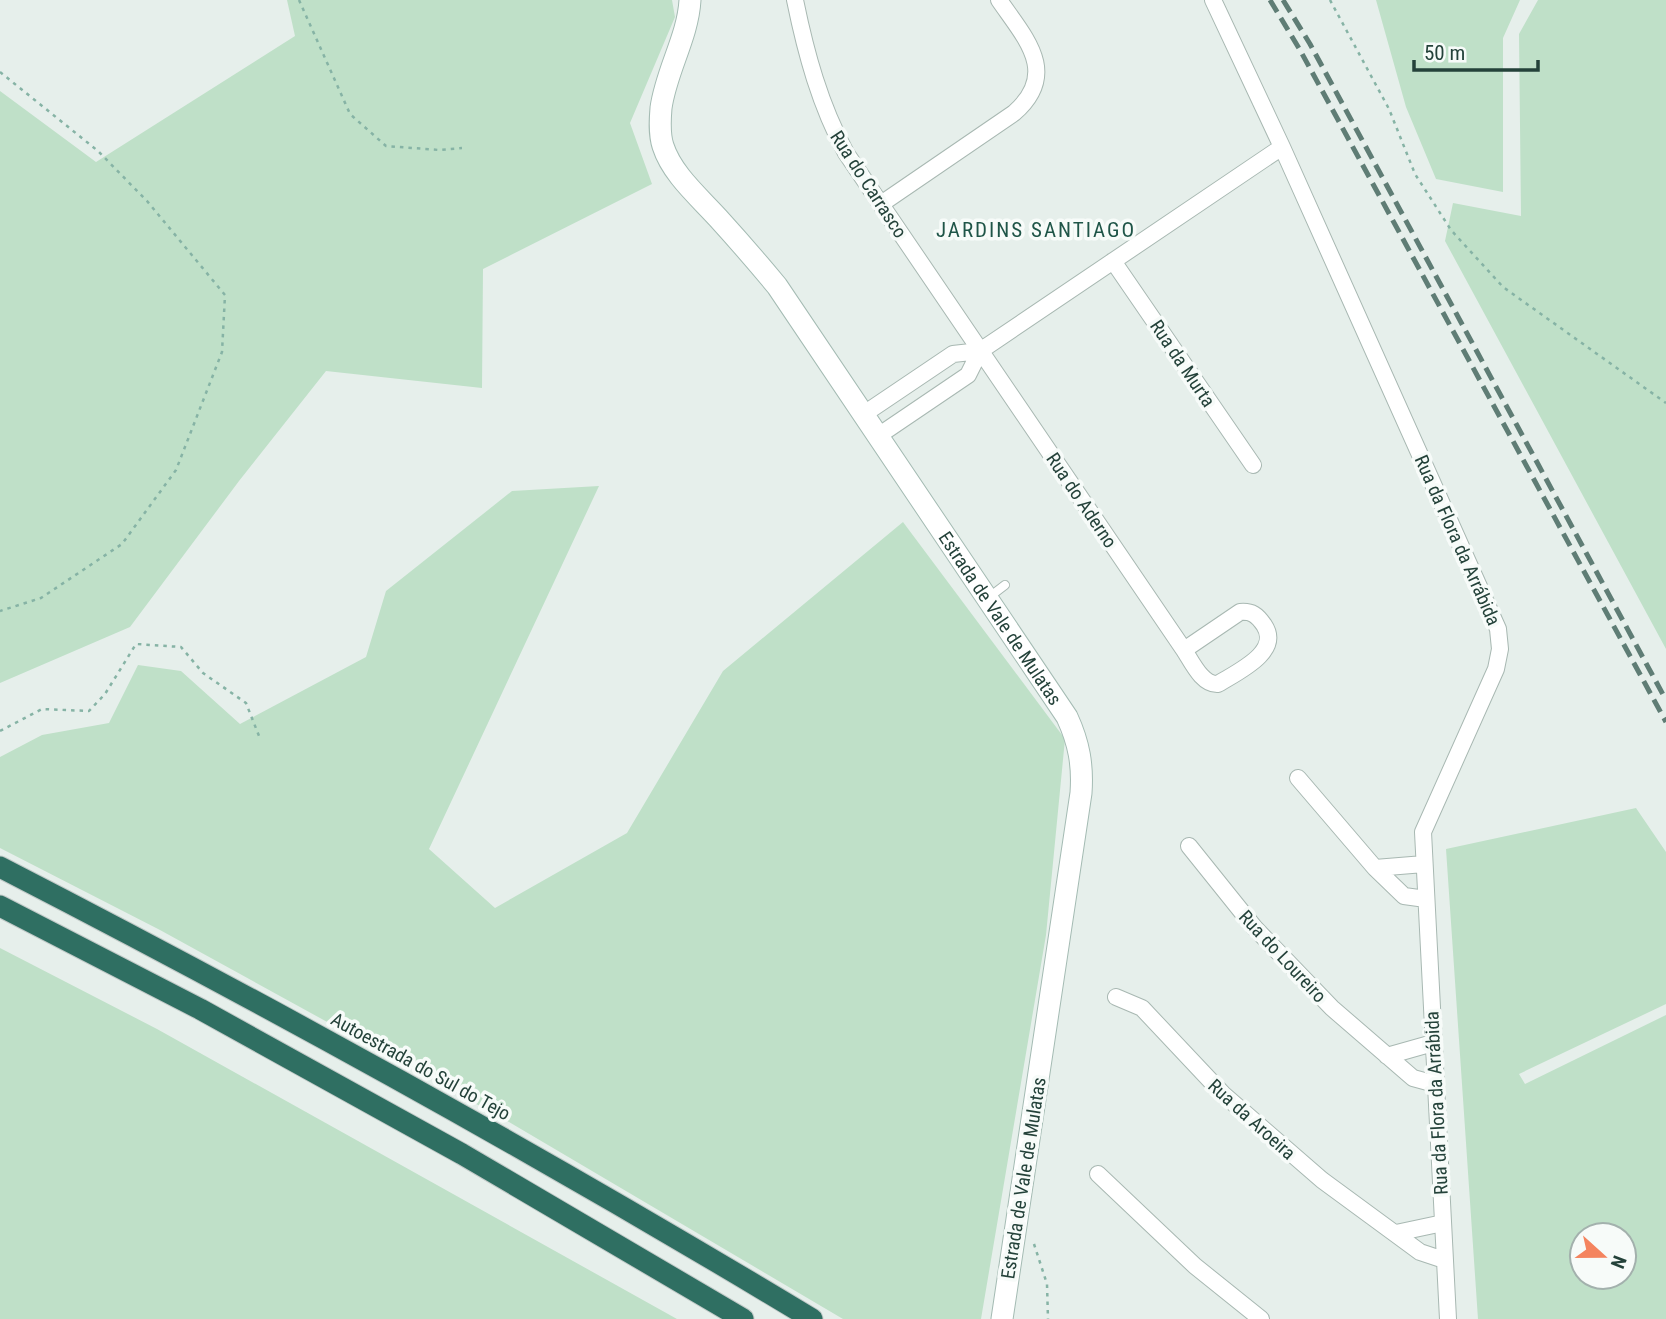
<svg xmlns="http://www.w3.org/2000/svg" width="1666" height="1319" viewBox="0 0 1666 1319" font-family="'Roboto Condensed',sans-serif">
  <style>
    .green { fill: #bfe0c8; fill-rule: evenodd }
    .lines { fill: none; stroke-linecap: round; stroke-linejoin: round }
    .lane-casing { stroke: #a8b8b2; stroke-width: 10 }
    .street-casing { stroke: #a8b8b2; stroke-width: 18 }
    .secondary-casing { stroke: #a4bbb3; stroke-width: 23 }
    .highway-casing { stroke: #c2cac8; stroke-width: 23 }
    .path { stroke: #86b3a5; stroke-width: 2.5; stroke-dasharray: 3.5 5; stroke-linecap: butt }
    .lane { stroke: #fff; stroke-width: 8 }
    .street { stroke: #fff; stroke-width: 16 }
    .secondary { stroke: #fff; stroke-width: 21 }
    .highway { stroke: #2f6f62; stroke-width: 21 }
    .rail { stroke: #5f7d75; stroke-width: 5; stroke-dasharray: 14 7; stroke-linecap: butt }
    .labels { text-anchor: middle; stroke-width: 7; stroke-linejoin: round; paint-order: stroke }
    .street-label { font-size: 19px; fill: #24423a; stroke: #f7fbf9 }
    .neighbourhood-label { font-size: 21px; letter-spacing: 2px; fill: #1f5548; stroke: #f7fbf9 }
  </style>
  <rect width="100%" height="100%" fill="#e6efeb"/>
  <path class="green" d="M287,0h385l3,17 -45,106 22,61 -169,85 -1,119 -156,-17 -87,110 -109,146 -130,56v-592l96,71 199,-126z
    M1376,0h144l-17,38v154l-67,-13 -30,-72z
    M1538,0h128v649l-221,-408 8,-38 68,13 -2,-182z
    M599,486l-170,363 66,59 132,-75 96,-162 180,-149 162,217 -19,196 -65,384h-138l-334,-197 -349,-192 -160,-82v-91l42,-22 67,-12 29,-58 43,6 59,53 126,-67 20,-66 126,-100z
    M1636,808l30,44v152l-147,70 6,10 141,-69v304h-188l-32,-470zM1582,1235h42v42h-42z
    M0,948l157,81 520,290h-677z"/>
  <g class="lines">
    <defs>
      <path id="lane" d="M988,598l17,-13"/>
      <path id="street" d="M795,0c11,54 25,105 51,153l338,497c8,12 18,35 34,34 19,-12 64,-32 46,-59 -7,-10 -12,-14 -24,-13l-56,38
        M1213,0l69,147 216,482 2,20 -4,20 -73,163 25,487
        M881,204l133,-91c46,-40 11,-75 -15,-113
        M1113,261l140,204
        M864,414l89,-60 27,-3 302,-204
        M878,436l90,-61 12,-24
        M1298,778l77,90 29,28 22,3
        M1189,846l65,81 78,81 81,70 22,6
        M1375,868l49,-4
        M1116,997l26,11 81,86 99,86 98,72 24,8
        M1387,1056l46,-13
        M1098,1174l97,92 66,53
        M1396,1233l47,-10"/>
      <g id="secondary">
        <path id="s1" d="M690,0c-2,37 -24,71 -29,108 -1,12 -2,26 2,38 9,28 35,50 55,72 20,22 40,45 59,68l290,431c12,26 16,48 14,76l-79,526"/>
      </g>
      <path id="highway" d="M0,867c276,142 547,292 812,452
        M0,906l200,103 262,145 281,165"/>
    </defs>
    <use href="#lane" class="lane-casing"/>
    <use href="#street" class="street-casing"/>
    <use href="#secondary" class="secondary-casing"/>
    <use href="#highway" class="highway-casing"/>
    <path class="path" d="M299,0l51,114 36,32 53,4 23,-2
      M1330,0l59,109 26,65 36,56 52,57 163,116
      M0,72l98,79 49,50 78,94 -3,57 -46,118 -54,74 -81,54 -41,13
      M0,731l42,-22 47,2 16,-17 31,-50 45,3 22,26 43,30 13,33
      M1034,1244l13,40 1,35"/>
    <use href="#lane" class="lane"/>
    <use href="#street" class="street"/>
    <use href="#secondary" class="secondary"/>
    <use href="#highway" class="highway"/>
    <path class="rail" d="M1270,0l30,50 366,672
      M1283,0l27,44 356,656"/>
  </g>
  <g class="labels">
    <g class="street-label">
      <text transform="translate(869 184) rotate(57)" y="7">Rua do Carrasco</text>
      <text transform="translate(1183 363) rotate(56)" y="7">Rua da Murta</text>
      <text transform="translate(1082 500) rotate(56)" y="7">Rua do Aderno</text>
      <text transform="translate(1458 540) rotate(66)" y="7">Rua da Flora da Arrábida</text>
      <text dy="7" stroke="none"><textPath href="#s1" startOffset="732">Estrada de Vale de Mulatas</textPath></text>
      <text transform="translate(1283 956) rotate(47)" y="7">Rua do Loureiro</text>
      <text transform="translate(421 1066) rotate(29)" y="7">Autoestrada do Sul do Tejo</text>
      <text transform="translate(1436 1103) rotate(-93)" y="7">Rua da Flora da Arrábida</text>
      <text transform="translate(1252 1119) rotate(42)" y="7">Rua da Aroeira</text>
      <text transform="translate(1023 1178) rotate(-81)" y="7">Estrada de Vale de Mulatas</text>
    </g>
    <g class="neighbourhood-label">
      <text x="1036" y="237">JARDINS SANTIAGO</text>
    </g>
  </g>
  <g transform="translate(1603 1256) rotate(111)"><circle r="33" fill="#f7fbf9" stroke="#a3b1ad" stroke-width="2"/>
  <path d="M0-5L12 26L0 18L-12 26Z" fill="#f4845f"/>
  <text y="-10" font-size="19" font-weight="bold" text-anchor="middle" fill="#24423a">N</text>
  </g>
  <path d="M1414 60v10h124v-10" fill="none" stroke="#24423a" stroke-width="3.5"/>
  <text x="1424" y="60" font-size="21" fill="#24423a" stroke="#f7fbf9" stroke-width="5" paint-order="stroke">50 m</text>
</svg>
